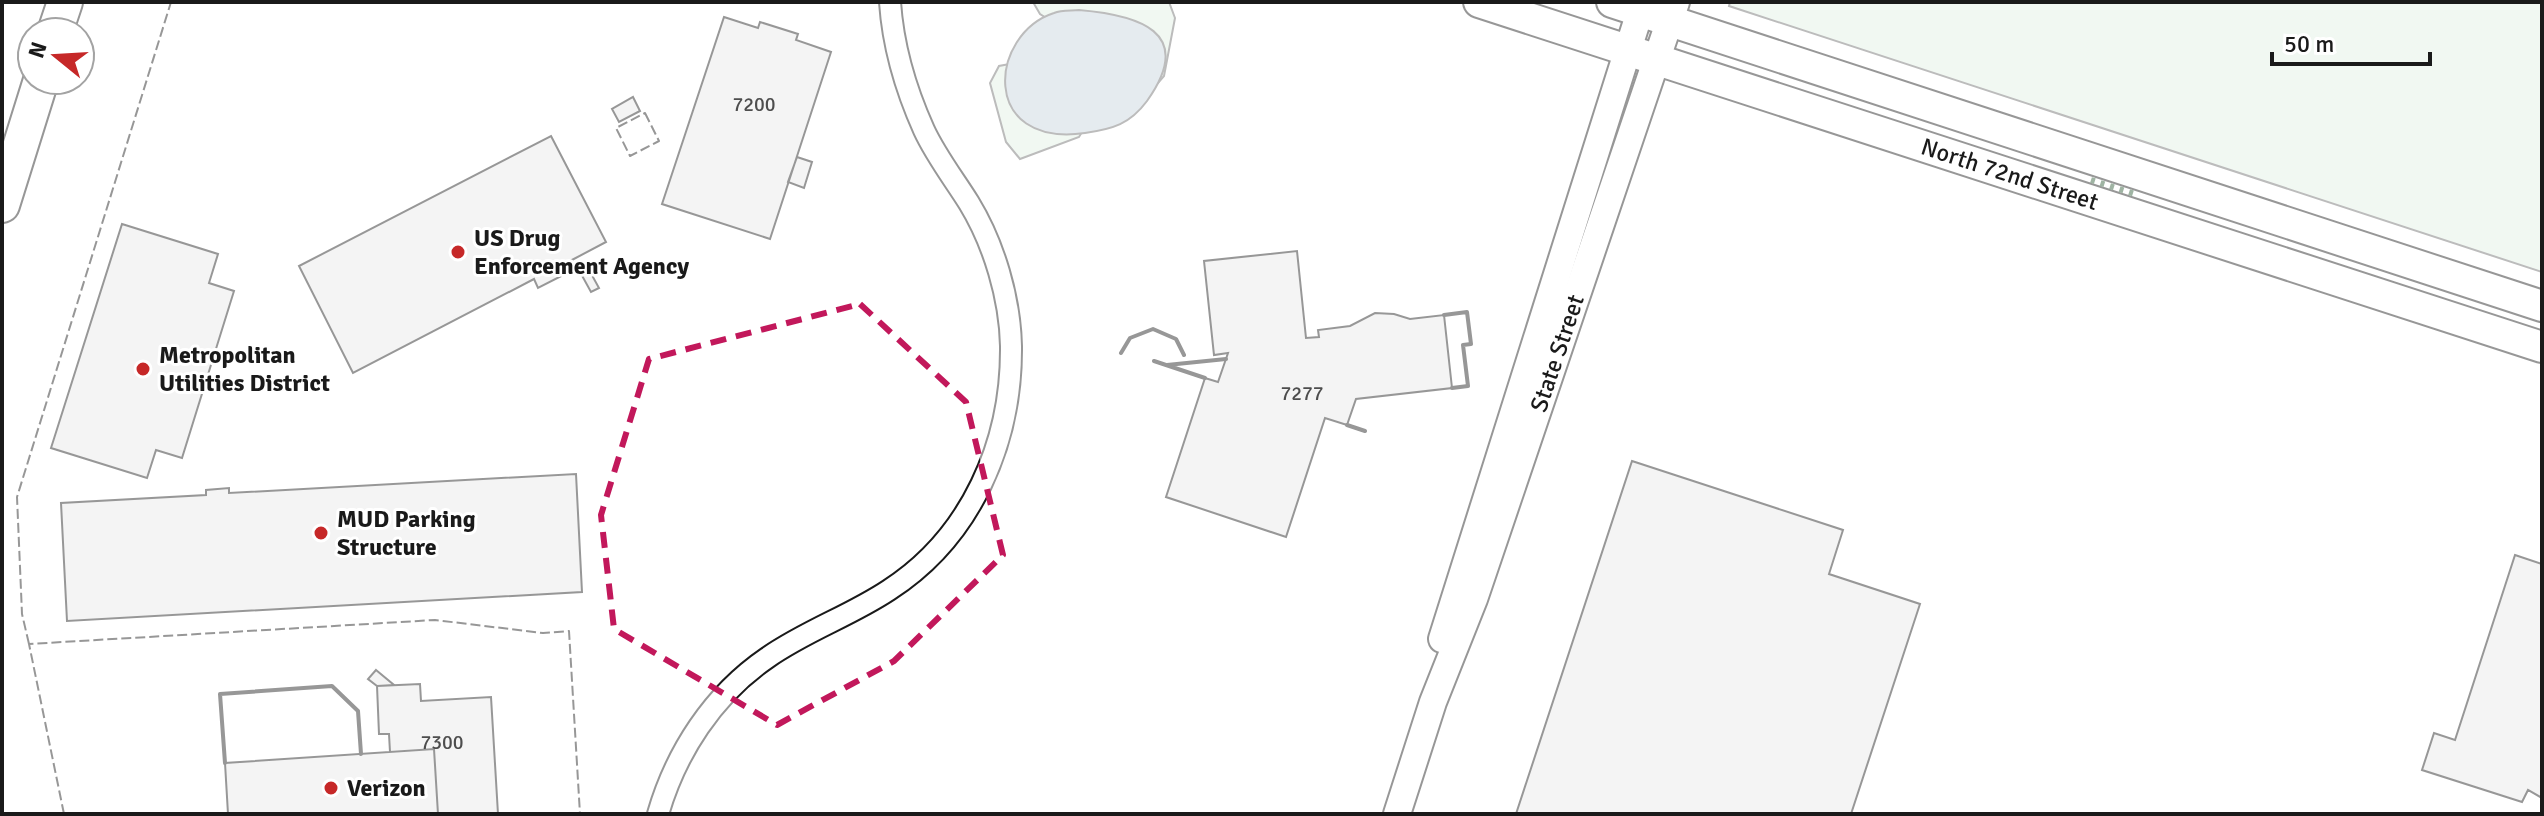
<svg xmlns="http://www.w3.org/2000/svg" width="2544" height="816" viewBox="0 0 2544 816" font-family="Signika,sans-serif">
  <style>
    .green { fill: #e0efe3; stroke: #6a6a6a; stroke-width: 2 }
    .water { fill: #c6d2dc; stroke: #6a6a6a; stroke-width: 2 }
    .building { fill: #e6e6e6; stroke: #1a1a1a; stroke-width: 2 }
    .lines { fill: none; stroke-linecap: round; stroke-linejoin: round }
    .street-casing { stroke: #1a1a1a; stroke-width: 24 }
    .secondary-casing { stroke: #1a1a1a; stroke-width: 30 }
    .primary-casing { stroke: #1a1a1a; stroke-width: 34 }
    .highway-casing { stroke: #1a1a1a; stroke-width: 38 }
    .street { stroke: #fff; stroke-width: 20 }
    .secondary { stroke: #fff; stroke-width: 26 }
    .primary { stroke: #fff; stroke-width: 30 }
    .highway { stroke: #fff; stroke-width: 34 }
    .hedge { stroke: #2b5a34; stroke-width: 6; stroke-dasharray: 4 6; stroke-linecap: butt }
    .fence { stroke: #1a1a1a; stroke-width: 2; stroke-dasharray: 10 4; stroke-linecap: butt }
    .wall { stroke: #1a1a1a; stroke-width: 4 }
    .marked { fill: none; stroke: #c2185b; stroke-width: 6; stroke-dasharray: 16 10; stroke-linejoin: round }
    .poi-dot { fill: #c62828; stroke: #fff; stroke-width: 3 }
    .labels { text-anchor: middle; stroke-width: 6; stroke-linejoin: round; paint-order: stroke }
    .number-label { font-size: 20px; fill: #4d4d4d }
    .street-label { font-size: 24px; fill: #1a1a1a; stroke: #fff }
    .poi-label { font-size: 24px; font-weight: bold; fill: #1a1a1a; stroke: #fff; text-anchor: start }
  </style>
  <rect width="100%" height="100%" fill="#fff"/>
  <path class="green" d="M1033,2h136l6,16 -11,58 -6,7h-8l-110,-69z
    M1730,2h812v270l-813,-266z
    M1015,63l70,64 -6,10 -59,22 -14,-17 -16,-59 9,-17z"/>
  <path class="water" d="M1079,10c58,5 118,21 68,91 -17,23 -34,28 -62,32 -106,15 -96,-99 -31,-120 8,-3 17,-2 25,-3z"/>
  <path class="building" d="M724,17l34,11 2,-6 38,12 -2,6 35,12 -61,187 -108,-35z
    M633,97l7,14 -21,11 -7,-13z
    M551,136l55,106 -36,19 5,8 -37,19 -4,-9 -181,94 -54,-107z
    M797,157l15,5 -8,26 -16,-6z
    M122,224l96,30 -9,29 25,8 -52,167 -26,-8 -9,28 -96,-30z
    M1297,251l9,87 13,-1 -1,-7 32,-4 25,-13 19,1 16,5 34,-4 8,73 -96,11 -9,26 -22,-7 -39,119 -120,-40 39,-119 13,4 10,-29 -14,2 -10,-94z
    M588,268l11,20 -8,4 -11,-20z
    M1632,461l211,69 -14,44 91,30 -69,210h-335z
    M576,474l6,118 -515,29 -6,-118 145,-8v-5l23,-2v5z
    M2515,555l27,9v234l-14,-8 -6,12 -100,-32 12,-37 21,7z
    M376,670l18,15 -17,1 -9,-7z
    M420,684l1,17 70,-4 7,117h-60l-4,-65 -44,3 -1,-18h-10l-2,-48z
    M434,749l4,65h-210l-3,-51z"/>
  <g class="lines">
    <defs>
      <path id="street" d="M658,814c18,-62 55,-119 109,-156 38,-27 83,-42 122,-68 82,-53 123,-147 122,-244 -1,-48 -17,-102 -42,-143 -15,-24 -33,-47 -45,-73 -18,-40 -31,-84 -34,-128"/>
      <g id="secondary">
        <path d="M1442,639l201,-637"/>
        <path id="s1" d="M1397,814l36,-112 41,-103 202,-597"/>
      </g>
      <g id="primary">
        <path id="s2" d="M1479,2l1063,345"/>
        <path d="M1612,2l930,304"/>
      </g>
      <path id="highway" d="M55,32l10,-30
        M2,205l39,-125"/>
    </defs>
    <use href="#street" class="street-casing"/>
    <use href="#secondary" class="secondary-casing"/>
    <use href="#primary" class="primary-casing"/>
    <use href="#highway" class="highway-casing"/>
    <use href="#street" class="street"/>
    <use href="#secondary" class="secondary"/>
    <use href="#primary" class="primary"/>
    <use href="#highway" class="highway"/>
    <path class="hedge" d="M2091,180l44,14"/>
    <path class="fence" d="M645,113l14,28 -29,15 -14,-28z
      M29,644l-7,-30 -5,-117 154,-495
      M64,814l-35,-170 406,-24 108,13 26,-2 11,183"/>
    <path class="wall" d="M1444,315l23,-3 4,32 -8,1 5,41 -16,2
      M1121,353l9,-15 23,-9 23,10 8,16
      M1154,361l51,17
      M1167,365l59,-6
      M1347,425l18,6
      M225,763l-5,-69 112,-8 26,25 3,43"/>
  </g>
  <path d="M0 0H2544V816H0ZM860,304l106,98 37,153 -109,106 -117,64 -163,-96 -13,-114 48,-156z" fill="#fff" fill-opacity=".55" fill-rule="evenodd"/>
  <path class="marked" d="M860,304l106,98 37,153 -109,106 -117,64 -163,-96 -13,-114 48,-156z"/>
  <g class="poi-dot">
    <circle cx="458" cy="252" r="8"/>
    <circle cx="143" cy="369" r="8"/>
    <circle cx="321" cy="533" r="8"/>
    <circle cx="331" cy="788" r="8"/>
  </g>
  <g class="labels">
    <g class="number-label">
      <text x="754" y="111">7200</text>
      <text x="1302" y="400">7277</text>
      <text x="442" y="749">7300</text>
    </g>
    <g class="street-label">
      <text dy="8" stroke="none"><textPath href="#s2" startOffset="558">North 72nd Street</textPath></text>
      <text dy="8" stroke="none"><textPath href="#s1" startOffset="488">State Street</textPath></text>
    </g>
    <g class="poi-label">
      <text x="474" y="246">US Drug<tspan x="474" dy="28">Enforcement Agency</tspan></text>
      <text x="159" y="363">Metropolitan<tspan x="159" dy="28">Utilities District</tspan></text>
      <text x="337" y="527">MUD Parking<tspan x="337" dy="28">Structure</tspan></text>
      <text x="347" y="796">Verizon</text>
    </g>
  </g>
  <rect width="2544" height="816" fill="none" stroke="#1a1a1a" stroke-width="8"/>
  <g transform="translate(56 56) rotate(288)"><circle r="38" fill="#ffffff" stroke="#a3a3a3" stroke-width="2"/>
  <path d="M0-6L14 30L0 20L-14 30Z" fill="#c62828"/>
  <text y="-12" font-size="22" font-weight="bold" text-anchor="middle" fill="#1a1a1a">N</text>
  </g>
  <path d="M2272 52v12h158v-12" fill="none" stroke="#1a1a1a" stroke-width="4"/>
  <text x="2284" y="52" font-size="24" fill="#1a1a1a" stroke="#ffffff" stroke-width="6" paint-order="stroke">50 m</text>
</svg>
